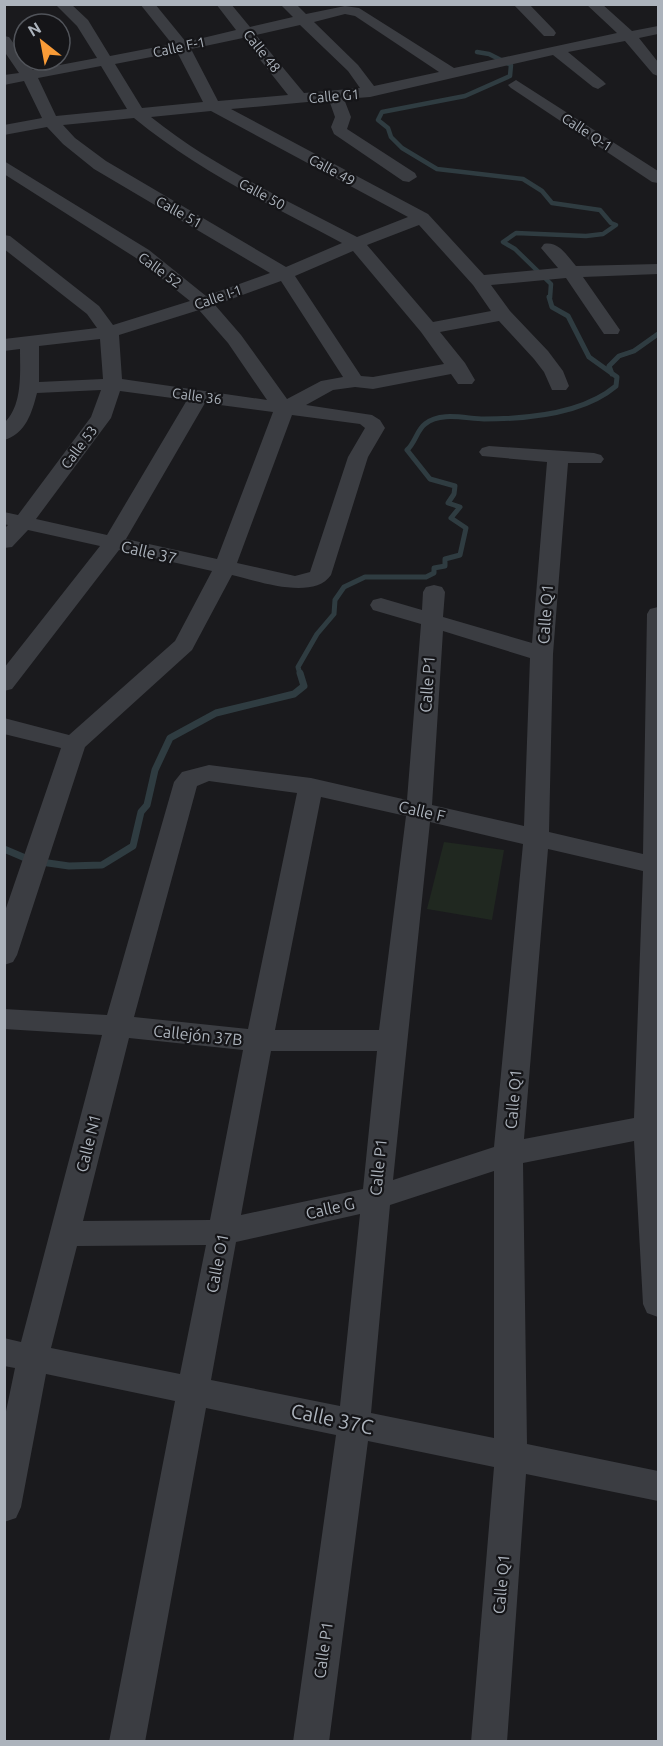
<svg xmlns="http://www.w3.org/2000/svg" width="663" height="1746" viewBox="0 0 663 1746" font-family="Ubuntu,sans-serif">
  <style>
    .green { fill: #202820 }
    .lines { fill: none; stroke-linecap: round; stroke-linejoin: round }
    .stream-far2 { stroke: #2f3c41; stroke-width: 4.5 }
    .stream-far1 { stroke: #2f3c41; stroke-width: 5 }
    .stream { stroke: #2f3c41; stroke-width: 7 }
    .minor { fill: #3b3d42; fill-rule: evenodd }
    .labels { text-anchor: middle; stroke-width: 4.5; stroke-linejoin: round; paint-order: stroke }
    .far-street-label { font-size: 14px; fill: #acb3bc; stroke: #151518 }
    .street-label { font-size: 16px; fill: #acb3bc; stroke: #151518 }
    .near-street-label { font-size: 20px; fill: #acb3bc; stroke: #151518 }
  </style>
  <rect width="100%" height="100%" fill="#1a1a1d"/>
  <path class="green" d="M444,842l60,8 -12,70 -65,-11z"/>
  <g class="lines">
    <path class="stream-far2" d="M477,52l12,2 22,11 -1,11 -45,20 -83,16 -4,8 10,8 3,9 11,11 35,21 86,10 19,12 10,12 48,7 11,13 5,2 -13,9 -17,2 -70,-3 -13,9 12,7 36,35 -1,14"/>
    <path class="stream-far1" d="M612,374l-3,-8 10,-10 15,-5 24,-17
      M300,674l-2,-7 19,-33 17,-20 1,-14 9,-13 21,-10h61l8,-4v-5l11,-2v-7l15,-4 6,-27 -15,-10 9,-11 -12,-4 6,-9 1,-8 -25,-7 -23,-29c8,-7 10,-20 18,-26 16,-13 42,-5 59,-5 43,0 99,-5 132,-33l1,-9 -28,-20 -21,-41 -16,-9 -3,-10"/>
    <path class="stream" d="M4,849l26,11
      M41,862l28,4 33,-1 31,-19 8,-34 6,-7 8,-35 15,-32 46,-25 78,-19 10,-8 -4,-13"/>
    <path class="minor" d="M55,4h16l17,16 22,36 62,-12 -32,-40h15l31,38 50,-12 -20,-26h15l19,23 43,-10 -13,-13h16l10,10 39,-8 14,2 95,60 163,-35 -31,-29h16l30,27 26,-5v8l-19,4 19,24v14l-5,-2 -28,-33 -57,11 35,29 3,3 -8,5 -5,-2 -40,-32 -183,42 -26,2 7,18 -4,12 68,44 2,4 -8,5 -6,-1 -69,-47 -3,-7 4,-10 -6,-17 -98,9 197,105 56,61 74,-7 -17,-20 3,-4c15,-3 23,12 32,22l82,-2v10l-75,3 37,53 -2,4h-14l-38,-56 -75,7 19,26 38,40 15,20 6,15 -3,4h-14l-8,-18 -10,-13 -35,-38 -59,11 25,31 10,17 -3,4h-14l-7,-10 -78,15 -18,-2 -22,3 -27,15 66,10 8,5 5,8 -17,29 -37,118c-18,26 -74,6 -99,0l-40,75 -107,97 -68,208 -4,7 -9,3v-51l57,-166 -57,-14v-16l65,17 106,-94 37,-70 -93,-21 -107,139 -8,2v-23l96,-122 -72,-16 -16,17 -8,1v-19l4,-4 -4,-1v-12l14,3 73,-98 10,-27 -64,3c-5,19 -11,41 -33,47v-17c19,-17 16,-51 16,-74l-16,2v-12l93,-11 -10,-14 -83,-65v-14l6,1 89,70 14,19 77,-24 -54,-43 -132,-84v-13l145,89 57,46 64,-23 -176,-104 -31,-25 -16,-17 -43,8v-10l38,-7 -18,-37 -20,4v-10l15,-2 -15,-22v-15l5,1 24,33 64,-12 -20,-32zM345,14l10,2 84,56 -65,14 -16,-21 -44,-43zM300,25l48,46 12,17 -56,5 -48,-58zM243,38l45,57 -70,6 -27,-52zM177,52l26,50 -61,6 -27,-44zM101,66l26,43 -71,7 -18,-38zM211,111l197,106 -51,20c-70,-37 -144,-70 -206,-120zM134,118c63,52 136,87 208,125l-56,24 -180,-106 -31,-23 -12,-13zM419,225l54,60 18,26 -58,11 -66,-77zM353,251l68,81 23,32 -71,13 -12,-1 -66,-100zM281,281l62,96 -22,4 -34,18 -46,-64 -26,-30zM199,310l29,33 39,57 -145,-21 -3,-44zM100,339l3,40 -64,3v-36zM120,391l67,9 -80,135 -71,-16 75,-101zM205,403l68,9 -56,147 -91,-20zM292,415l68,9 5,4 -17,29 -38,115 -15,4 -58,-13z
      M513,4h16l25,26 2,3 -2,3h-10z
      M516,80l142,91v12l-6,-1 -141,-94 -3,-3z
      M489,446l105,7 7,2 3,4 -3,4h-33l-15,191 -4,178 94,22 4,-240 3,-5 8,-2v710l-11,-4 -4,-9 -9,-163 -111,22 4,281 131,27v30l-132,-27 -19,268h-36l23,-275 -126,-26 -39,301h-36l43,-307 -130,-27 -61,334h-36l66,-341 -129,-27 -25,133 -5,11 -12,4v-101l11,-53 -11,-2v-28l17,4 81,-307 -98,-6v-20l103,6 67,-233 8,-10 27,-7 102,13 96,22 14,-176 -48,-14 -3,-5 3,-5 8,-2 41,12 1,-18 3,-5 8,-2 8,2 3,5 -2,25 89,26 15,-181 -65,-6 -3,-4 3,-4zM443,631l87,27 -6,168 -92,-21zM209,781l88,12 -49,236 -114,-12 63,-231zM321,797l85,19 -27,214h-104zM430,822l93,22 -29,303 -101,33zM548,849l95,22 -9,247 -110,21zM129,1038l114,12 -33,170 -127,1zM271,1051h106l-14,138 -122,26zM494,1171v267l-123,-25 19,-208zM360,1214l-20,192 -129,-26 25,-138zM206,1245l-26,129 -129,-26 26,-102z"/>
  </g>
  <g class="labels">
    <g class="far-street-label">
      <text transform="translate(179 47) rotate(-12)" y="5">Calle F-1</text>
      <text transform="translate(262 51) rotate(51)" y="5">Calle 48</text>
      <text transform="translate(334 96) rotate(-5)" y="5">Calle G1</text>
      <text transform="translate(587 132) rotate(33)" y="5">Calle Q-1</text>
      <text transform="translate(332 170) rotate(28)" y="5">Calle 49</text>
      <text transform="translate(262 194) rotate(28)" y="5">Calle 50</text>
      <text transform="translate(179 212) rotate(29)" y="5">Calle 51</text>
      <text transform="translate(160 270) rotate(36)" y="5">Calle 52</text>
      <text transform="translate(218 297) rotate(-19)" y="5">Calle I-1</text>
      <text transform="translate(197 396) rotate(8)" y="5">Calle 36</text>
      <text transform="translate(79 447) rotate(-53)" y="5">Calle 53</text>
    </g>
    <g class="street-label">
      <text transform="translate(149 552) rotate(13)" y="6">Calle 37</text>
      <text transform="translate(545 614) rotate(-86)" y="6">Calle Q1</text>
      <text transform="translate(427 684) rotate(-86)" y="6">Calle P1</text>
      <text transform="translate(422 811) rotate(13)" y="6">Calle F</text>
      <text transform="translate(198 1035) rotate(6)" y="6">Callejón 37B</text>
      <text transform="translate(513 1099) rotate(-85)" y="6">Calle Q1</text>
      <text transform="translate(88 1143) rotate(-76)" y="6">Calle N1</text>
      <text transform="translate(378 1167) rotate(-84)" y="6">Calle P1</text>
      <text transform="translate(330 1208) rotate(-13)" y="6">Calle G</text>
      <text transform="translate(217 1263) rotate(-79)" y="6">Calle O1</text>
      <text transform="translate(501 1584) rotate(-85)" y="6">Calle Q1</text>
      <text transform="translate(323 1650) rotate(-82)" y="6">Calle P1</text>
    </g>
    <g class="near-street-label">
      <text transform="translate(332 1419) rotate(12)" y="7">Calle 37C</text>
    </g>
  </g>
  <rect width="663" height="1746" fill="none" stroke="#acb3bc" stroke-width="12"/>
  <g transform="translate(42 42) rotate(329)"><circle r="28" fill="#151518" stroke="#51545a" stroke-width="1.5"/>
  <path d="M0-4.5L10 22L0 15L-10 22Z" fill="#f89b37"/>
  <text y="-9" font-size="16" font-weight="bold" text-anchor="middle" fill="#acb3bc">N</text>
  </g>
</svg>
